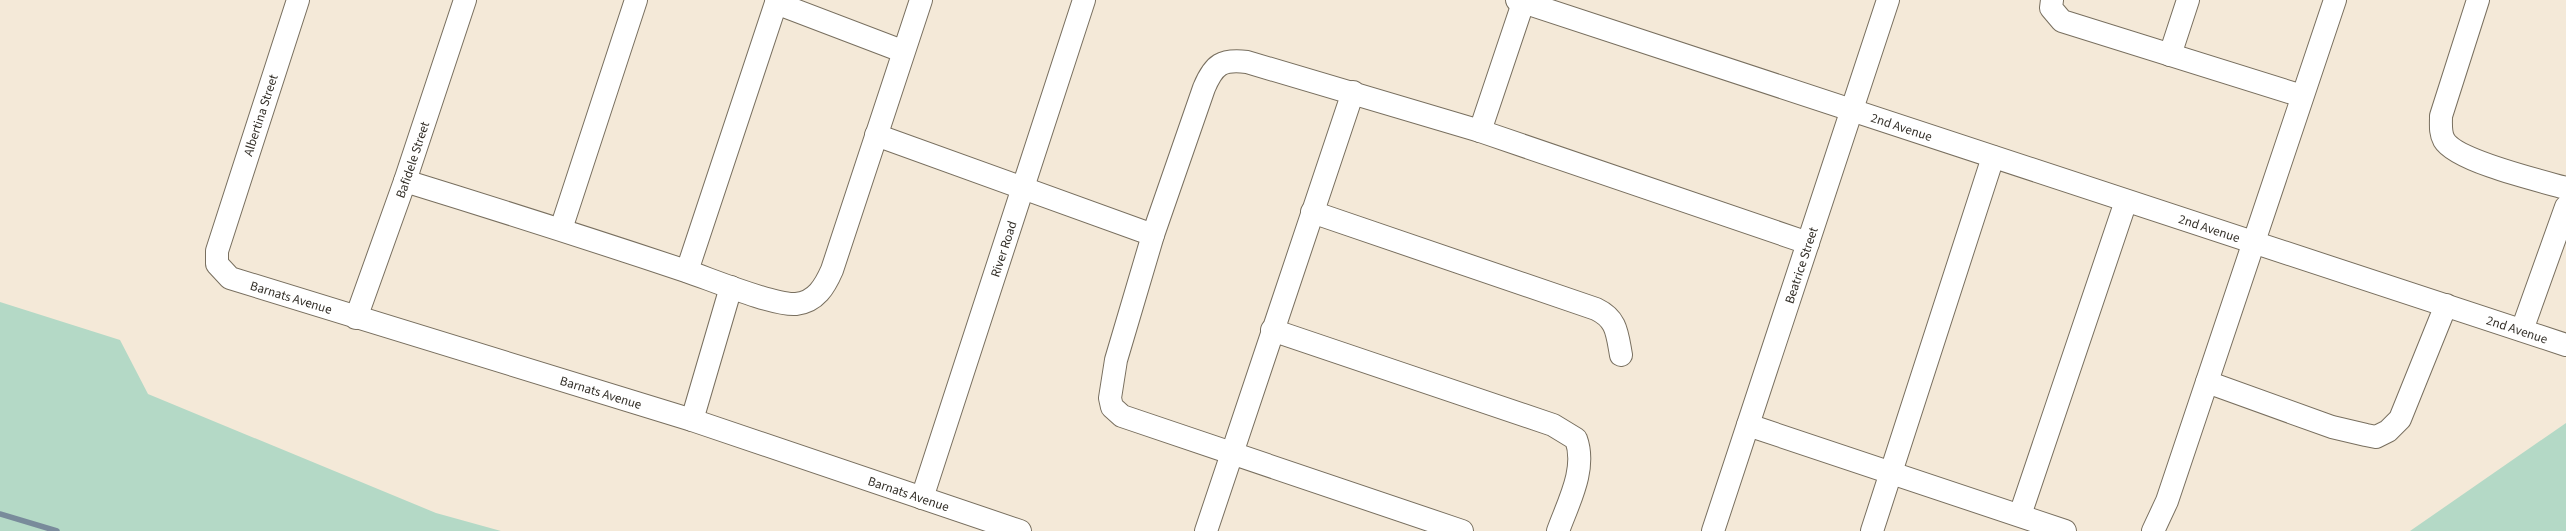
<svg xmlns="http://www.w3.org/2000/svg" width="2566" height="531" viewBox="0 0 2566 531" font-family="'Source Sans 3',sans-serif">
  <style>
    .green { fill: #b4d9c6 }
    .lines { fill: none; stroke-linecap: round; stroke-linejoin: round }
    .stream { stroke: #798b9b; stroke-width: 5.5 }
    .minor-casing { stroke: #786f5f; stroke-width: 24 }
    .minor { stroke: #fff; stroke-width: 22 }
    .labels { text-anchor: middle; stroke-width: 3.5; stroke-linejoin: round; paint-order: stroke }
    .street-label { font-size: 13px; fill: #332f28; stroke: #fff }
  </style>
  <rect width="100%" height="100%" fill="#f4e9d8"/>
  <path class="green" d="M0,302l120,38 28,54 288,119 65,18h-501z
    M2566,423v108h-156z"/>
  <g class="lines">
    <path class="stream" d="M0,514l57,17"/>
    <defs>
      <g id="minor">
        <path id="s1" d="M298,0l-81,251v13l13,14 462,142 328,111"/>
        <path id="s2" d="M1517,0l1049,345"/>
        <path d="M2052,0l-1,8 11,13 240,75"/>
        <path d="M2478,0l-37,116c0,9 -1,17 3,24 12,21 97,41 122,48"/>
        <path d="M776,3l126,48"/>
        <path d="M2170,55l18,-55"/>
        <path d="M1480,131l44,-131"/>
        <path d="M876,135l277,100"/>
        <path d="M405,181c94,29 188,59 281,90 24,8 88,35 110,33 20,-2 29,-18 36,-34l89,-270"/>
        <path d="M1312,212l284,97c21,10 21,24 25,46"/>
        <path d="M561,229l75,-229"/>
        <path d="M687,271l90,-271"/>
        <path id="s3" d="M356,318l49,-137 60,-181"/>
        <path d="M1272,330l281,95 23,14c11,30 -8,64 -18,92"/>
        <path d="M2522,330l44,-123"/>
        <path d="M2207,382l125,45 34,8 10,2 12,-6 12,-12 46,-114"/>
        <path d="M692,420l39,-133"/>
        <path d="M1748,425l317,106"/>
        <path id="s4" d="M922,498l162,-498"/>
        <path d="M2020,515l106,-314"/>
        <path d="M1206,531l147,-439"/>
        <path d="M1462,531l-340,-115 -10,-9 -2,-9 6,-38 37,-125 51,-147c10,-24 18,-29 43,-26l233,69 328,112"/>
        <path id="s5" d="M1713,531l175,-531"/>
        <path d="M1872,531l121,-374"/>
        <path d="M2153,531l14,-30 168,-501"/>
      </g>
    </defs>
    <use href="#minor" class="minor-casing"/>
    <use href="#minor" class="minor"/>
  </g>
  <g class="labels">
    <g class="street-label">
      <text transform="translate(260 115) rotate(-72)" y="5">Albertina Street</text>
      <text dy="5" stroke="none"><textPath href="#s2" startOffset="405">2nd Avenue</textPath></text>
      <text dy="5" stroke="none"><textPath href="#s3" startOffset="168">Bafidele Street</textPath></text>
      <text dy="5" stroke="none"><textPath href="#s2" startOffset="729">2nd Avenue</textPath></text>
      <text dy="5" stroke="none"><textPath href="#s4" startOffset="262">River Road</textPath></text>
      <text dy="5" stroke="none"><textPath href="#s5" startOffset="280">Beatrice Street</textPath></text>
      <text dy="5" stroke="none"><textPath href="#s1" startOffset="360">Barnats Avenue</textPath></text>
      <text dy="5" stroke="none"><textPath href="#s2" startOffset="1053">2nd Avenue</textPath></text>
      <text dy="5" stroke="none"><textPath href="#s1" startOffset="684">Barnats Avenue</textPath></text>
      <text dy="5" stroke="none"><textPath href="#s1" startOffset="1008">Barnats Avenue</textPath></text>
    </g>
  </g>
</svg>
